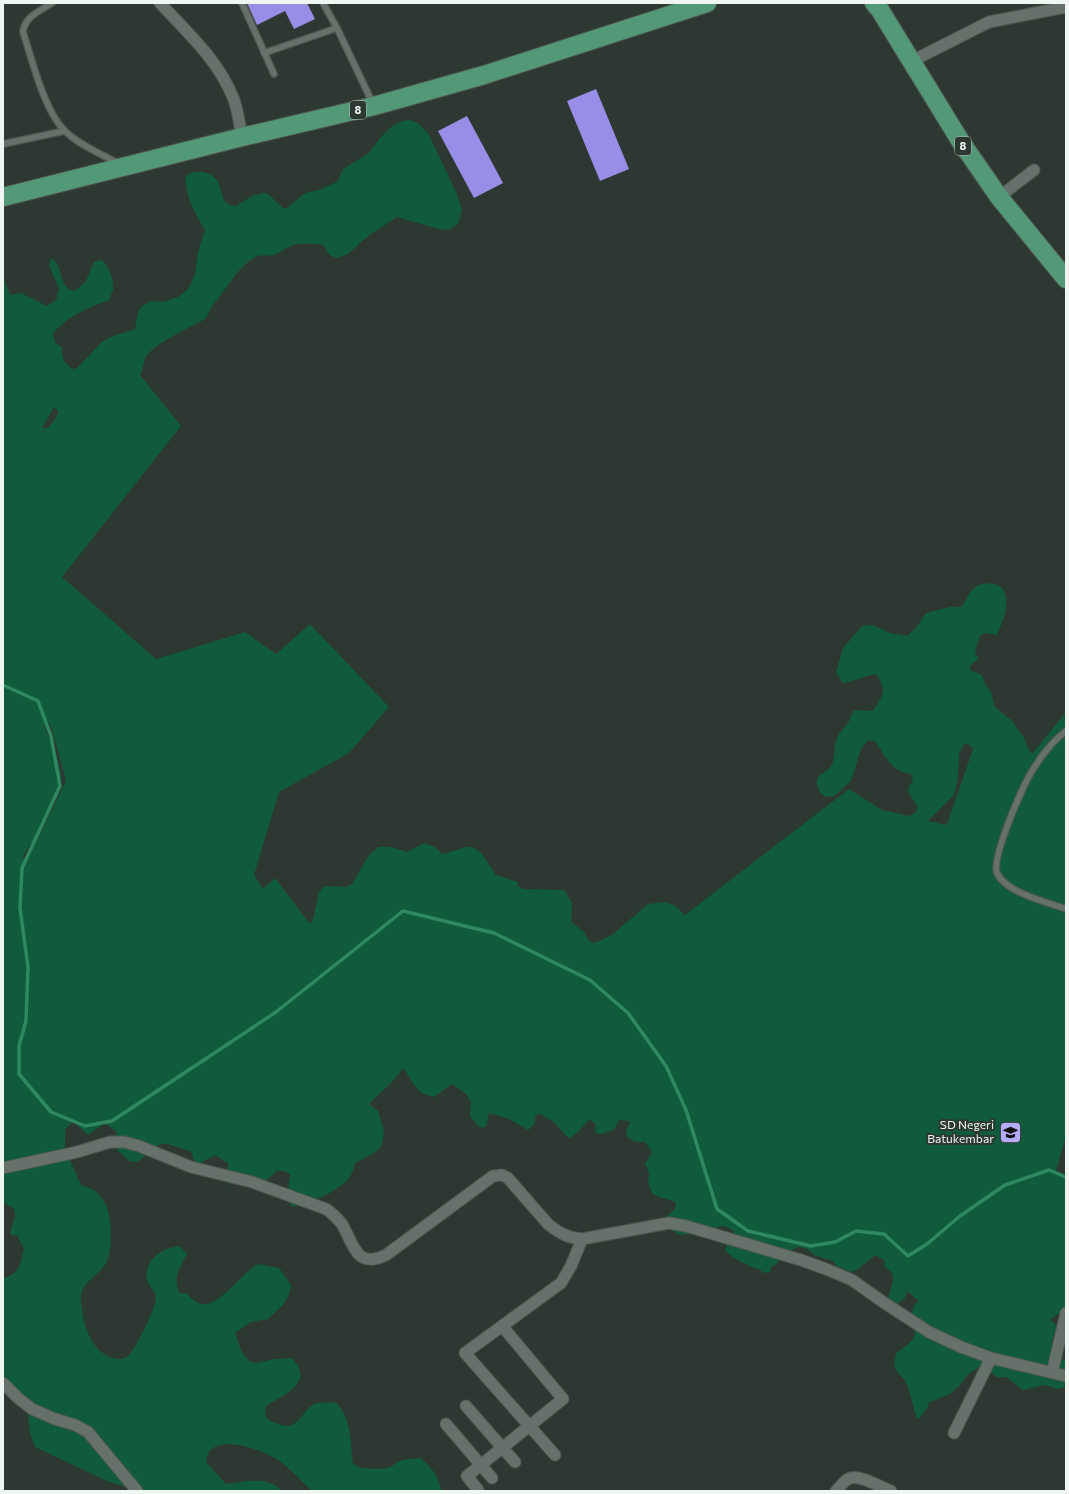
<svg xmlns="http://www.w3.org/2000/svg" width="1069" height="1494" viewBox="0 0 1069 1494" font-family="Commissioner,sans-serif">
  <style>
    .green { fill: #105b3c; fill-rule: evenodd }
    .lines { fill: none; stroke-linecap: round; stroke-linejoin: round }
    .stream { stroke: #308860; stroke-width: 3.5 }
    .building { fill: #988de7 }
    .service-casing { stroke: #4e5852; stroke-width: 8 }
    .minor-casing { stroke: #4e5852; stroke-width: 13 }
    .trunk-casing { stroke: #4e5852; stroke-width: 20 }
    .service { stroke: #65716a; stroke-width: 5.5 }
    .minor { stroke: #65716a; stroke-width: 11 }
    .trunk { stroke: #549977; stroke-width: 18 }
    .labels { text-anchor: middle; stroke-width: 4; stroke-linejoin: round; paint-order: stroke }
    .shield { fill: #2e3832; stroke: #b5bdb8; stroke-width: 1 }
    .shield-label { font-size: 11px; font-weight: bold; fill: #eff6f2 }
    .poi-label { font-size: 12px; fill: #eff6f2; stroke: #2e3832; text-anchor: end }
  </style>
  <rect width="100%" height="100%" fill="#2e3832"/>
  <path class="green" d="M410,120l9,4 10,11 27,57 6,17 -4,15 -8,5 -8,1 -45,-13c-10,7 -21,13 -31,21 -10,7 -18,21 -32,19 -5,-1 -8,-8 -10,-12 -10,-1 -21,-3 -31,0 -7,3 -13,8 -20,10 -4,2 -10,-1 -15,1 -19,8 -32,34 -45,49 -4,5 -4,10 -8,14 -16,9 -46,22 -58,36 -4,5 -3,14 -7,20l41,51 -119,151 94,82 89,-27 31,22 34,-30 79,83 -40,46 -70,39 -25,83 9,14 12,-11 35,46 3,-4 6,-28 4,-5 12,-1 11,1 6,-3 17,-29 10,-8h12l16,5 17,-9 11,4 7,7 25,-7h6l8,6 15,22 22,7v4l5,3 41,1 8,13 -1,19 13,10 5,9 6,2 17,-8 36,-31 17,-2 10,4 10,9 164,-126 33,21 28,6 6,-4 2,-5 -10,-15 2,-8 3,-2 -2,-8c-19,-1 -27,-20 -36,-33l-7,-1 -7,9 -10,32 -17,15 -7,1 -6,-3c-12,-22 4,-17 11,-30 4,-9 1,-19 6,-28 2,-5 8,-9 11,-15 2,-3 3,-8 5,-11l19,1c10,-17 15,-20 3,-37 -12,2 -22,8 -34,9l-6,-11 7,-24 19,-22 11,-1 17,8 17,3 9,-8 10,-15 23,-6h13c4,-7 7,-16 14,-20 10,-7 29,-4 30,10 2,13 -4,26 -9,38l-13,-2 -3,2 -6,16 3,8 -8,7v4l12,5 4,11 5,5 3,15 18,15 12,17 5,12 3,4 34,-42v424l-10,35 10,4v133l-18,13c6,-1 7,3 10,8 -9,10 -9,29 8,31v27l-8,2 -13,-4 -22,5 -17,-13h-9l-9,-6 -10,-3 -11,7 -7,10 -10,9 -22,9 1,3 -10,13 -3,-3c-3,-10 -6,-27 -11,-35 -9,-14 -13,-8 -9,-28 18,-12 24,-16 15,-38l4,-11 4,-3 -12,-10 -2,7 -8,6 -9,-5 5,-18v-7l-9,-8 1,-5 -10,-6 -18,15 -6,2 -15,-6 -3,-5 -19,-6 -6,-6 -9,-2 -10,4 -15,15 -2,-1 -2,7 -6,1c-6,-5 -11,-5 -17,-8 -8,-4 -15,-8 -22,-14 1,-8 7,-13 9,-20 -16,-9 -16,-4 -29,6l-4,-4 -21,2 -15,-9 -2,-6 12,-11 1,-7 -20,-6 -4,-3 -4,-11 1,-9 -4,-9 7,-12 -7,-10h-10l-8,-5 -1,-7 4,-7 -2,-2 -9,-1 -5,10 -14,4 -5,-2 1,-7 -6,-6 -12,13 -8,6 -5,-3 -11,-13 -14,-8 -4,1 -2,10 -6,5 -19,-11 -20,-6 -3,13 -3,2 -5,-2 -8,-10 1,-14 -5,-8 -14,-10 -18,13c-21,-5 -19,-14 -31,-29l-11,14 -23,22 9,7 6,19 -2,15 -6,7 -21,11c-1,5 -3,11 -6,15 -12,15 -39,24 -57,29 -7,-10 -3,-20 -2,-32l-5,-4h-8l-14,12 -16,-5 -16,7 -3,-7v-15l-13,-8 -17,9 -5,-5 -1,-7 -24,-8h-8l-23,18 -8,-1 -17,-16 5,-13 -12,-9 -17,12 -14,-13 -3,1 -6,7v19l16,36c5,2 13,4 16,8 4,3 9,10 10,15 5,12 6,46 -2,57 -7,10 -22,17 -24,30 -1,4 0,9 1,12 1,22 13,51 38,52 2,0 6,-1 8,-3 7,-6 28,-49 28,-57 0,-8 -7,-12 -9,-19 -4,-19 17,-35 34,-33l6,7c-8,15 -14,22 -8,39h8c5,7 13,14 23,10 14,-4 33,-30 48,-39l21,4 12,17 -2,10 -6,10 -15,14 -17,3 -16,11 7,20 7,8 7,2 19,-4 17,-1c23,25 -7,36 -26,48l-1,10c5,5 9,7 16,9 18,6 21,-17 36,-22 5,-1 13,0 19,-1 16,18 14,38 17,62l8,4 17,1 10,-1 14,-8 19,-2 14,15 7,18h-130c-13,-12 -26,-28 -43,-36 -14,-7 -50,-19 -61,-2 -1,2 -1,7 -2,9l20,22c18,-2 43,-9 56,7h-143l-32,-10 -72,-34 -5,-14 -3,-31 -24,-12v-112c17,-4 17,-14 21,-29l-7,-14 -4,1 -3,-3 5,-17 -1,-7 -11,-7v-926l7,19 11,-2 26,13 9,-6 3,-11 -10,-24 2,-7c2,2 5,4 7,7 4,10 3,24 17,26l11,-10 8,-19 7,-2c8,4 13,21 12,30 -1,3 -3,7 -4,10 -23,9 -38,14 -56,33l2,9 7,6c0,12 1,13 10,21l5,-1 25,-26 6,-4 27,-9 3,-17 5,-7 8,-4 13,1 14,-5 10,-8 7,-15 3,-22 7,-22c-9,-15 -22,-38 -19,-55 11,-6 27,-4 33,9 5,12 1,20 17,22l16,-10 12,-3 4,1 15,14h4l18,-15 16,-4 16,-7 6,-13 26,-16 10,-14 12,-12 11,-6zM54,407l4,4 -1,5 -9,12h-6zM48,722l4,7 14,52 -38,78 -6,-2c11,-15 42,-65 39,-82 -2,-17 -11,-34 -17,-50zM965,743l5,2 3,4 -26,76 -19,-4 26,-26 4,-16 1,-25z"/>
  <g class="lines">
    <path class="stream" d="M3,685l35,16 13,35 9,50 -38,82 -2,40 8,59 -2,54 -7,25v28l32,38 34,14 27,-5 164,-109 127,-101 91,22 96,47 38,33 38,53 20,44 31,99 31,22 63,15 24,-4 21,-11 28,3 24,22 19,-12 33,-28 45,-31 44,-15 17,7"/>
  </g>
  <path class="building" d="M247,3h60l8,16 -21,10 -9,-18 -28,14z
    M596,89l33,80 -29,12 -33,-80z
    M467,116l36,67 -29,15 -36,-67z"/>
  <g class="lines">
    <defs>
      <path id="service" d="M52,3c-12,8 -27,13 -29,29 9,27 21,79 42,99 14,14 35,22 52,32
        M242,3l32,71
        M323,3l14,25 36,76
        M264,53l73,-25
        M3,144l61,-13
        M1066,731c-12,9 -24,24 -32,37 -10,14 -43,90 -37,105 9,20 50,29 69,36"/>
      <path id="minor" d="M160,3c26,28 57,56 72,92 6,13 7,28 10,42
        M912,61l77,-39 77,-15
        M999,197l35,-27
        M3,1168l74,-16 33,-10h14l15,4 52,21 61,15 74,27c6,4 11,9 16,15 6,10 12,30 22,34 8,3 15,0 22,-3l107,-79 9,-1 6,3 40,46c11,9 20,14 34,15l87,-16 17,3 115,34 25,9 26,11 31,22 46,30 32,15 30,11 75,18
        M502,1326l-37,27 90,102
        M1052,1373l14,-60
        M3,1383l15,15 14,11 23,10 20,6 13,7 49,59
        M466,1406l49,56
        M446,1424l46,54
        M954,1433l37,-75
        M478,1490l-11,-14 96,-77 -61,-73 59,-43 10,-17 11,-27
        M836,1491c4,-4 7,-9 12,-12 10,-6 32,8 43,12"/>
      <path id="trunk" d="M874,3l6,7 81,132 38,55 67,82
        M3,197l239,-60 132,-31 110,-31 223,-72"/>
    </defs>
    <use href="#service" class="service-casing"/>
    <use href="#minor" class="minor-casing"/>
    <use href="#trunk" class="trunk-casing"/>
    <use href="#service" class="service"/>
    <use href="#minor" class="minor"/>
    <use href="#trunk" class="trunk"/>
  </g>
  <defs>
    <symbol id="school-square" viewBox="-11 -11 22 22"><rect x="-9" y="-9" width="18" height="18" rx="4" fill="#b4acf9" stroke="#2e3832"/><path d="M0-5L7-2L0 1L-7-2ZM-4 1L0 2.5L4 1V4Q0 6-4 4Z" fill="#111"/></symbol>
  </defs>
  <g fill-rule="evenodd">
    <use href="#school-square" x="998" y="1120" width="25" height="25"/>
  </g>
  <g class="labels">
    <g class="shield">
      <rect x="350" y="101" width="16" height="18" rx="3"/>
      <rect x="955" y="137" width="16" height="18" rx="3"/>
    </g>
    <g class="shield-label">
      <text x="358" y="114">8</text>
      <text x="963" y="150">8</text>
    </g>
    <g class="poi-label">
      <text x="994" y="1129">SD Negeri<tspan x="994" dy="14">Batukembar</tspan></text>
    </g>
  </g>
  <rect width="1069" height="1494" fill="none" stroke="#eff6f2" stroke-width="8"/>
</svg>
